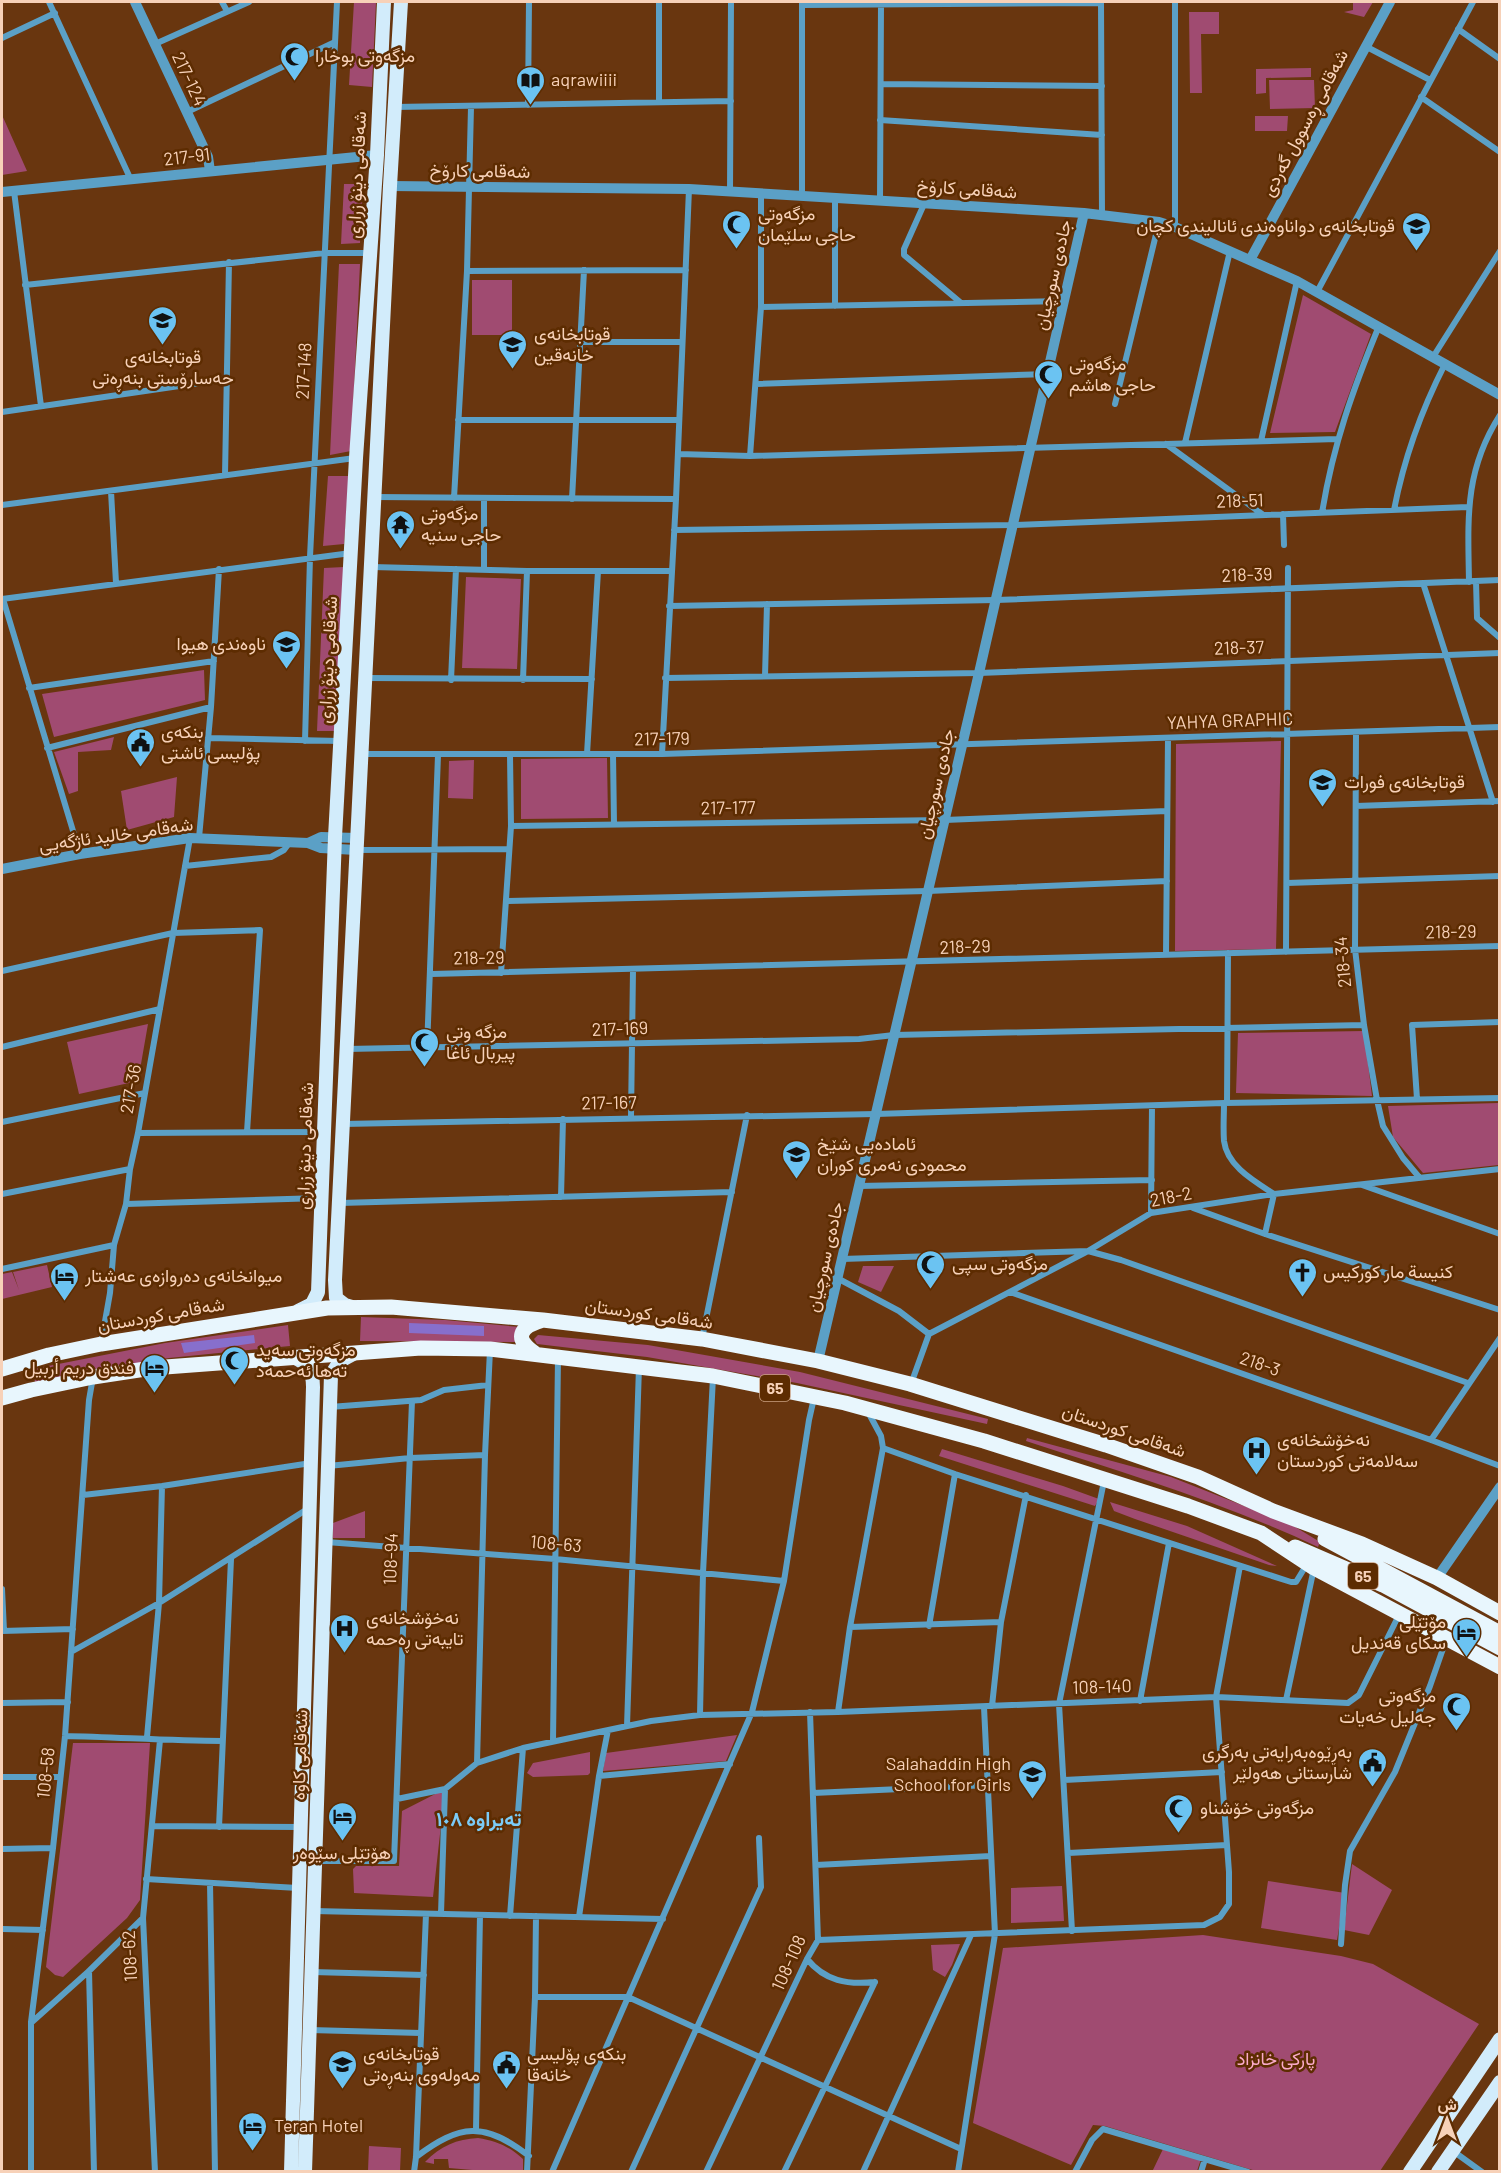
<svg xmlns="http://www.w3.org/2000/svg" width="1501" height="2173" viewBox="0 0 1501 2173" font-family="Barlow,Vazirmatn,sans-serif">
  <style>
    .green { fill: #a04b71 }
    .water { fill: #876fcc }
    .lines { fill: none; stroke-linecap: round; stroke-linejoin: round }
    .minor { stroke: #5ba0c6; stroke-width: 6 }
    .tertiary { stroke: #5ba0c6; stroke-width: 10 }
    .primary { stroke: #d2ecfb; stroke-width: 14 }
    .trunk { stroke: #e8f6fd; stroke-width: 15 }
    .labels { text-anchor: middle; stroke-width: 5; stroke-linejoin: round; paint-order: stroke }
    .shield { fill: #5d2c01; stroke: #c9a081; stroke-width: 1.5 }
    .shield-label { font-size: 16px; font-weight: bold; fill: #f7d1b8 }
    .poi-label { font-size: 18px; fill: #f7d1b8; stroke: #5d2c01; text-anchor: start }
    .street-label { font-size: 18px; fill: #f7d1b8; stroke: #5d2c01 }
    .park-label { font-size: 18px; fill: #faaaca; stroke: #5d2c01 }
    .neighbourhood-label { font-size: 20px; font-weight: bold; fill: #7bcbf7; stroke: #5d2c01 }
  </style>
  <rect width="100%" height="100%" fill="#69360f"/>
  <path class="green" d="M354,2h22l-4,85 -23,-2z
    M1353,2h20l-9,15 -20,-5 9,-2z
    M1189,12h30v22h-18l1,59h-12z
    M1311,68v9l-45,1v15l-10,1v-25z
    M1269,80h45l1,28 -45,1z
    M2,115l25,56 -25,4z
    M1255,116h33l-1,15h-32z
    M344,184h19l-3,59 -19,1z
    M339,264h21l-9,187 -21,4z
    M472,280h40v55h-40z
    M1303,295l68,39 -36,98 -65,1z
    M328,476h21l-5,68 -21,2z
    M344,567l-8,164h-19l7,-163z
    M466,577l55,2 -4,90 -55,-1z
    M204,670l1,30 -151,37 -12,-43z
    M114,737l-3,13 -33,2v39l-9,3 -15,-42z
    M1281,741l-5,208 -101,2 1,-207z
    M607,758l1,60 -87,1v-60z
    M474,760l-1,39 -25,-1 1,-37z
    M177,777l-3,40 -47,13 -6,-39z
    M148,1024l-10,57 -59,13 -12,-52z
    M1364,1031l8,65 -136,-3 2,-60z
    M1499,1103v62l-76,8 -30,-36 -5,-31z
    M47,1265l5,22 -50,12v-25l10,-2 7,18 -6,-18z
    M863,1266h31l-13,26 -23,-10z
    M361,1317l84,3 75,7 1,15 -161,-1z
    M288,1325l2,21 -121,12 -134,24 -2,-13 132,-26z
    M538,1335l110,10 152,27 188,47 -1,5 -190,-41 -150,-26 -110,-13 -3,-5z
    M1027,1438l144,39 121,48 28,17 -2,5c-93,-44 -194,-74 -292,-106z
    M942,1449l121,37 36,13 -4,7 -156,-50z
    M1110,1502l77,24 90,40 -8,-1 -134,-46 -21,-8z
    M365,1511v27h-32v-15z
    M737,1735l-11,26 -123,10 3,-18z
    M73,1743h77l-10,157 -13,18 -64,59 -8,-2 -9,-8z
    M590,1752v21l-2,2 -55,2 -6,-4 6,-10z
    M445,1789l-12,108 -79,-4 -1,-24 3,-3h43l3,-55z
    M1352,1864l40,26 -23,45 -25,-5z
    M1268,1881l77,12 -8,47 -76,-12z
    M1062,1886l2,35 -53,2v-35z
    M1203,1935l138,21 32,8 106,60 -99,147h-124l-151,-45 -12,-1 -22,40 -98,-42 30,-175z
    M960,1944l-8,21 -7,12 -12,-7 -2,-25z
    M478,2138c18,3 31,8 45,21v12h-39l-35,-3 -1,-9h-14v5l-9,-2c15,-16 32,-23 53,-24z
    M369,2146l32,2 -1,23h-32z
    M1163,2149l38,10 -4,12 -45,1z"/>
  <path class="water" d="M409,1323l75,3v10l-75,-3z
    M254,1335l1,8 -71,10 -3,-10z"/>
  <g class="lines">
    <path class="minor" d="M49,2l82,178
      M222,2l5,9
      M659,2v99
      M802,2v193
      M1101,2l1,213
      M802,5l299,-2
      M1458,29l42,30
      M2,38l53,-25
      M155,44l94,-42
      M1365,46l65,34
      M881,84l221,2
      M1421,97l79,55
      M528,105l1,-103
      M395,107l336,-6
      M187,112l148,-70
      M880,120l222,15
      M14,191l27,215
      M730,191l1,-189
      M880,200l1,-196
      M925,202l-21,47v6l56,47
      M1175,227v-225
      M467,271l219,-1
      M25,285l300,-32h45
      M1317,292l156,-290
      M835,306v-109
      M761,307l303,-6
      M580,342h102
      M1433,357l67,-106
      M756,384l292,-10
      M1115,404l44,-182
      M2,412l225,-33
      M458,420h221
      M1261,441l36,-160
      M1185,443l45,-192
      M1166,444l96,70
      M678,454l72,2 587,-17
      M750,456l11,-149v-114
      M225,475l4,-213
      M111,491l5,92
      M374,497l302,2
      M454,498l13,-227 4,-164
      M572,499l12,-229
      M2,505l353,-47
      M1394,510c10,-52 27,-99 51,-146
      M1322,513c11,-68 31,-124 57,-187
      M1283,514l1,31
      M674,530l339,-5 455,-18
      M372,567l155,4h144
      M484,570v-72
      M1476,581l1,37 23,20
      M1469,582c-1,-63 -5,-111 31,-167
      M1423,583l70,219
      M2,599l349,-46
      M3,599l77,255
      M669,606l327,-6 504,-20
      M765,676l2,-72
      M366,678l226,1
      M665,678l314,-5 521,-20
      M451,680l5,-111
      M523,680l4,-109
      M29,688l185,-27
      M1356,732l-1,217 9,76 13,75 6,26 20,32 16,19
      M208,738l131,3
      M305,741l5,-184 27,-555
      M47,748l164,-41
      M362,754h300l838,-27
      M587,754l11,-183
      M613,754l1,70
      M662,754l14,-255 13,-310
      M1356,806l144,-5
      M511,826l434,-6 222,-9
      M199,838l12,-131 8,-138
      M357,850l152,-1
      M185,866l86,-9 13,-7 6,-8
      M1287,883l213,-7
      M506,901l422,-10 239,-10
      M1286,952l2,-384
      M1166,955l2,-217
      M2,971l171,-38 87,-3 -13,202
      M501,973l10,-147 -1,-71
      M431,974c356,-6 712,-19 1069,-28
      M2,1047l158,-38
      M347,1049l512,-10 35,-4 470,-10
      M427,1049l11,-294
      M1417,1099l-5,-74 88,-3
      M1224,1103c0,12 -1,25 0,38 3,25 30,40 50,53l-9,40
      M1227,1103l1,-150
      M631,1117l2,-147
      M2,1122l143,-29
      M343,1124l533,-10 348,-11 276,-5
      M138,1133l184,-1
      M1362,1185l138,49
      M859,1186l293,-6
      M2,1194l128,-25
      M561,1197l2,-78
      M340,1203l392,-11
      M126,1204l195,-6
      M1193,1208l72,26 235,76
      M1151,1213l1,-107
      M842,1259l246,-8 33,9 347,123
      M2,1269l112,-24
      M837,1278l62,33 30,23
      M1010,1292l421,148 69,26
      M702,1339l45,-224
      M101,1344l9,-51 4,-48 12,-41 4,-35 8,-36 52,-295
      M911,1384l18,-50 159,-83 63,-38 123,-19 226,-25
      M330,1407l91,-7 23,-10 44,-5
      M1431,1440l69,-102
      M883,1448l72,26 336,108h5l11,-18
      M328,1466l82,-8 75,-3
      M83,1495l79,-9 149,-23
      M326,1542l229,17 229,22
      M2,1589l2,42
      M929,1626l26,-152
      M850,1627l151,-5
      M2,1631l71,-2
      M71,1652l88,-49 150,-95
      M1286,1700l28,-132
      M1140,1701l29,-158
      M2,1703l66,-1
      M992,1706l9,-84 25,-127
      M838,1712l12,-85 33,-179 -2,-12 -13,-24
      M700,1715l3,-142 10,-196
      M627,1726l12,-359
      M65,1736c52,1 104,5 157,5
      M147,1737l12,-134 3,-117
      M553,1741l5,-383
      M477,1763l8,-308 5,-105
      M599,1776l131,-12
      M2,1777h58
      M1064,1780l158,-8
      M813,1793l175,-8
      M397,1799l48,-10 32,-26 46,-15 128,-27 49,-6 138,-3 378,-15 132,6 11,-8 40,-80
      M152,1826l149,1
      M219,1827l12,-268
      M2,1849l51,-1
      M1068,1853l159,-8
      M315,1861h79l18,-460
      M816,1865l175,-9
      M146,1879l152,9
      M210,1883l5,289
      M314,1911l349,8
      M441,1914l4,-125
      M510,1916l13,-168
      M579,1917l20,-141 9,-46
      M2,1929l41,1
      M1072,1931l-13,-227 45,-223
      M818,1940l386,-15 16,-8 9,-13v-32l-13,-175 24,-131
      M1341,1944l4,-59 5,-34 45,-79 35,-86 16,-46
      M807,1959c18,22 40,26 68,23
      M89,1971l5,201
      M312,1972l112,3
      M535,1997h93l333,152
      M32,2022l57,-51 54,-53
      M310,2030l111,3
      M476,2130l4,-215
      M1453,2151l29,21
      M416,2157c44,-33 68,-36 113,-1
      M31,2172v-150l22,-174 12,-112 24,-336 4,-23
      M155,2172l-12,-254 17,-178
      M414,2172l2,-15 10,-243
      M527,2172l8,-175 1,-81
      M552,2172l200,-460 32,-131 25,-161 5,-22
      M631,2172l130,-285 -2,-49
      M706,2172l101,-213 11,-19 -8,-228
      M784,2172l91,-190
      M863,2172l108,-237
      M958,2172l37,-238 -11,-227
      M1075,2172l17,-32 11,-11 145,43
      M1201,2172l4,-13"/>
    <path class="tertiary" d="M135,2l73,155 2,14
      M390,186l299,3 395,24 75,9 16,5 122,54 203,114
      M2,192l375,-37
      M1250,260l140,-258
      M308,843l13,-6 36,1
      M2,869l78,-15 110,-16 118,5 13,5 35,2
      M818,1361l161,-688 105,-460
      M1437,1578l63,-91"/>
    <path class="primary" d="M352,1307l-7,-2 -9,-7 -1,-18 55,-1094 11,-184
      M298,1311l14,-7 6,-12 17,-455 21,-379 21,-303 7,-153
      M291,2172l22,-785c0,-17 -5,-23 -20,-30
      M305,2172l26,-797 9,-14 13,-7
      M1410,2172l90,-133
      M1438,2172l62,-90"/>
    <path class="trunk" d="M536,1354c-23,-15 -17,-27 7,-34
      M2,1369l47,-14 52,-11 226,-36 64,-1 152,13 159,19 116,22 92,23 196,61 92,32 75,34 89,33 75,34 63,35
      M2,1398l29,-8 62,-13 59,-9 269,-20 69,1 223,27 132,27 139,38 204,65 73,27 53,35 186,99
      M1325,1539l175,94
      M1295,1547l88,38 117,63"/>
  </g>
  <defs>
    <symbol id="mosque-pin" viewBox="-11 -11 22 30"><path d="M0 17L-7.5 6A9.5 9.5 0 1 1 7.5 6Z" fill="#6bc3f2" stroke="#5d2c01"/><path d="M3.5-4.9A6 6 0 1 0 3.5 4.9A5 5 0 1 1 3.5-4.9Z" fill="#111"/></symbol>
    <symbol id="library-pin" viewBox="-11 -11 22 30"><path d="M0 17L-7.5 6A9.5 9.5 0 1 1 7.5 6Z" fill="#6bc3f2" stroke="#5d2c01"/><path d="M-6-4Q-3-5.5-.7-3.5V5Q-3 3-6 4ZM6-4Q3-5.5 .7-3.5V5Q3 3 6 4Z" fill="#111"/></symbol>
    <symbol id="school-pin" viewBox="-11 -11 22 30"><path d="M0 17L-7.5 6A9.5 9.5 0 1 1 7.5 6Z" fill="#6bc3f2" stroke="#5d2c01"/><path d="M0-5L7-2L0 1L-7-2ZM-4 1L0 2.5L4 1V4Q0 6-4 4Z" fill="#111"/></symbol>
    <symbol id="temple-pin" viewBox="-11 -11 22 30"><path d="M0 17L-7.5 6A9.5 9.5 0 1 1 7.5 6Z" fill="#6bc3f2" stroke="#5d2c01"/><path d="M0-6L5-2H3V0L6.5 2.5H4V6H1.5V3h-3V6H-4V2.5H-6.5L-3 0V-2H-5Z" fill="#111"/></symbol>
    <symbol id="civic-pin" viewBox="-11 -11 22 30"><path d="M0 17L-7.5 6A9.5 9.5 0 1 1 7.5 6Z" fill="#6bc3f2" stroke="#5d2c01"/><path d="M-.6-6.5H3V-4.5H.6V-3L4-1V1h2V6H-6V1h2V-1L-.6-3ZM-1.2 2.5V6h2.4V2.5Z" fill="#111"/></symbol>
    <symbol id="church-pin" viewBox="-11 -11 22 30"><path d="M0 17L-7.5 6A9.5 9.5 0 1 1 7.5 6Z" fill="#6bc3f2" stroke="#5d2c01"/><path d="M-1.2-6h2.4v3.5h3.3v2.4h-3.3V6h-2.4V-.1h-3.3v-2.4h3.3Z" fill="#111"/></symbol>
    <symbol id="hotel-pin" viewBox="-11 -11 22 30"><path d="M0 17L-7.5 6A9.5 9.5 0 1 1 7.5 6Z" fill="#6bc3f2" stroke="#5d2c01"/><path d="M-6-4.5h1.5V1H6V5H4.5V3h-9V5H-6ZM-4 0a1.8 1.8 0 1 1 3.6 0ZM.5 0V-2.5h3Q6-2.5 6 0Z" fill="#111"/></symbol>
    <symbol id="hospital-pin" viewBox="-11 -11 22 30"><path d="M0 17L-7.5 6A9.5 9.5 0 1 1 7.5 6Z" fill="#6bc3f2" stroke="#5d2c01"/><path d="M-5-5h3v3.5h4V-5h3V5h-3V1.5h-4V5h-3Z" fill="#111"/></symbol>
  </defs>
  <g fill-rule="evenodd">
    <use href="#mosque-pin" x="278" y="40" width="33" height="45"/>
    <use href="#library-pin" x="514" y="64" width="33" height="45"/>
    <use href="#mosque-pin" x="720" y="208" width="33" height="45"/>
    <use href="#school-pin" x="1400" y="210" width="33" height="45"/>
    <use href="#school-pin" x="146" y="304" width="33" height="45"/>
    <use href="#school-pin" x="496" y="328" width="33" height="45"/>
    <use href="#mosque-pin" x="1032" y="358" width="33" height="45"/>
    <use href="#temple-pin" x="384" y="508" width="33" height="45"/>
    <use href="#school-pin" x="270" y="628" width="33" height="45"/>
    <use href="#civic-pin" x="124" y="726" width="33" height="45"/>
    <use href="#school-pin" x="1306" y="766" width="33" height="45"/>
    <use href="#mosque-pin" x="408" y="1026" width="33" height="45"/>
    <use href="#school-pin" x="780" y="1138" width="33" height="45"/>
    <use href="#mosque-pin" x="914" y="1248" width="33" height="45"/>
    <use href="#church-pin" x="1286" y="1256" width="33" height="45"/>
    <use href="#hotel-pin" x="48" y="1260" width="33" height="45"/>
    <use href="#mosque-pin" x="218" y="1344" width="33" height="45"/>
    <use href="#hotel-pin" x="138" y="1352" width="33" height="45"/>
    <use href="#hospital-pin" x="1240" y="1434" width="33" height="45"/>
    <use href="#hospital-pin" x="328" y="1612" width="33" height="45"/>
    <use href="#hotel-pin" x="1450" y="1616" width="33" height="45"/>
    <use href="#mosque-pin" x="1440" y="1690" width="33" height="45"/>
    <use href="#civic-pin" x="1356" y="1746" width="33" height="45"/>
    <use href="#school-pin" x="1016" y="1758" width="33" height="45"/>
    <use href="#mosque-pin" x="1162" y="1792" width="33" height="45"/>
    <use href="#hotel-pin" x="326" y="1800" width="33" height="45"/>
    <use href="#school-pin" x="326" y="2048" width="33" height="45"/>
    <use href="#civic-pin" x="490" y="2048" width="33" height="45"/>
    <use href="#hotel-pin" x="236" y="2110" width="33" height="45"/>
  </g>
  <g class="labels">
    <g class="shield">
      <rect x="760" y="1375" width="30" height="26" rx="4.5"/>
      <rect x="1348" y="1563" width="30" height="26" rx="4.5"/>
    </g>
    <g class="shield-label">
      <text x="775" y="1394">65</text>
      <text x="1363" y="1582">65</text>
    </g>
    <g class="poi-label">
      <text x="315" y="62">مزگەوتی بوخارا</text>
      <text x="551" y="86">aqrawiiii</text>
      <text x="758" y="220">مزگەوتی<tspan x="758" dy="21">حاجی سلێمان</tspan></text>
      <text x="1395" y="232" text-anchor="end">قوتابخانەی دواناوەندی ئانالیندی كچان</text>
      <text x="534" y="340">قوتابخانەی<tspan x="534" dy="21">خانەقین</tspan></text>
      <text x="163" y="363" text-anchor="middle">قوتابخانەی<tspan x="163" dy="21">حەسارۆستی بنەڕەتی</tspan></text>
      <text x="1069" y="370">مزگەوتی<tspan x="1069" dy="21">حاجی هاشم</tspan></text>
      <text x="421" y="520">مزگەوتی<tspan x="421" dy="21">حاجی سنیە</tspan></text>
      <text x="266" y="650" text-anchor="end">ناوەندی هیوا</text>
      <text x="161" y="738">بنکەی<tspan x="161" dy="21">پۆلیسی ئاشتی</tspan></text>
      <text x="1344" y="788">قوتابخانەی فورات</text>
      <text x="446" y="1038">مزگه وتى<tspan x="446" dy="21">پيربال ئاغا</tspan></text>
      <text x="817" y="1150">ئامادەیی شێخ<tspan x="817" dy="21">محمودی نەمری کوران</tspan></text>
      <text x="952" y="1270">مزگەوتی سپی</text>
      <text x="1323" y="1278">كنيسة مار كوركيس</text>
      <text x="85" y="1282">میوانخانەی دەروازەی عەشتار</text>
      <text x="256" y="1356">مزگەوتی سەید<tspan x="256" dy="21">تەها ئەحمەد</tspan></text>
      <text x="134" y="1374" text-anchor="end">فندق دريم أربيل</text>
      <text x="1277" y="1446">نەخۆشخانەی<tspan x="1277" dy="21">سەلامەتی کوردستان</tspan></text>
      <text x="366" y="1624">نەخۆشخانەی<tspan x="366" dy="21">تایبەتی ڕەحمە</tspan></text>
      <text x="1446" y="1628" text-anchor="end">مۆتێلی<tspan x="1446" dy="21">سکای قەندیل</tspan></text>
      <text x="1436" y="1702" text-anchor="end">مزگەوتی<tspan x="1436" dy="21">جەلیل خەیات</tspan></text>
      <text x="1352" y="1758" text-anchor="end">بەڕێوەبەرایەتی بەرگری<tspan x="1352" dy="21">شارستانی هەولێر</tspan></text>
      <text x="1011" y="1770" text-anchor="end">Salahaddin High<tspan x="1011" dy="21">School for Girls</tspan></text>
      <text x="1200" y="1814">مزگەوتی خۆشناو</text>
      <text x="342" y="1859" text-anchor="middle">هۆتێلی سێوەر</text>
      <text x="363" y="2060">قوتابخانەی<tspan x="363" dy="21">مەولەوی بنەڕەتی</tspan></text>
      <text x="527" y="2060">بنکەی پۆلیسی<tspan x="527" dy="21">خانەقا</tspan></text>
      <text x="274" y="2132">Teran Hotel</text>
    </g>
    <g class="street-label">
      <text transform="translate(189 79) rotate(65)" y="6">217-124</text>
      <text transform="translate(1305 123) rotate(-62)" y="6">شەقامی ڕەسوول گەردی</text>
      <text transform="translate(187 157) rotate(-7)" y="6">217-91</text>
      <text transform="translate(480 171) rotate(1)" y="6">شەقامی کارۆخ</text>
      <text transform="translate(357 175) rotate(-87)" y="6">شەقامی دینۆ زراری</text>
      <text transform="translate(967 189) rotate(4)" y="6">شەقامی کارۆخ</text>
      <text transform="translate(1053 275) rotate(-77)" y="6">جادەی سورچیان</text>
      <text transform="translate(304 371) rotate(-87)" y="6">217-148</text>
      <text transform="translate(1240 501) rotate(-2)" y="6">218-51</text>
      <text transform="translate(1247 575) rotate(-2)" y="6">218-39</text>
      <text transform="translate(1239 648) rotate(-2)" y="6">218-37</text>
      <text transform="translate(328 660) rotate(-87)" y="6">شەقامی دینۆ زراری</text>
      <text transform="translate(1230 721) rotate(-2)" y="6">YAHYA GRAPHIC</text>
      <text transform="translate(662 739) rotate(-1)" y="6">217-179</text>
      <text transform="translate(936 784) rotate(-77)" y="6">جادەی سورچیان</text>
      <text transform="translate(728 808) rotate(-1)" y="6">217-177</text>
      <text transform="translate(116 835) rotate(-8)" y="6">شەقامی خالید ئاژگەیی</text>
      <text transform="translate(1451 932) rotate(-1)" y="6">218-29</text>
      <text transform="translate(965 947) rotate(-2)" y="6">218-29</text>
      <text transform="translate(479 958) rotate(-1)" y="6">218-29</text>
      <text transform="translate(1343 962) rotate(-95)" y="6">218-34</text>
      <text transform="translate(620 1029) rotate(-2)" y="6">217-169</text>
      <text transform="translate(131 1089) rotate(-80)" y="6">217-36</text>
      <text transform="translate(609 1103) rotate(-1)" y="6">217-167</text>
      <text transform="translate(305 1146) rotate(-88)" y="6">شەقامی دینۆ زراری</text>
      <text transform="translate(1171 1197) rotate(-11)" y="6">218-2</text>
      <text transform="translate(825 1257) rotate(-77)" y="6">جادەی سورچیان</text>
      <text transform="translate(649 1314) rotate(8)" y="6">شەقامی کوردستان</text>
      <text transform="translate(161 1315) rotate(-10)" y="6">شەقامی کوردستان</text>
      <text transform="translate(1260 1364) rotate(19)" y="6">218-3</text>
      <text transform="translate(1124 1431) rotate(19)" y="6">شەقامی کوردستان</text>
      <text transform="translate(556 1544) rotate(5)" y="6">108-63</text>
      <text transform="translate(391 1559) rotate(-88)" y="6">108-94</text>
      <text transform="translate(1102 1687) rotate(-2)" y="6">108-140</text>
      <text transform="translate(300 1755) rotate(-88)" y="6">شەقامی کاوە</text>
      <text transform="translate(46 1773) rotate(-84)" y="6">108-58</text>
      <text transform="translate(130 1956) rotate(-93)" y="6">108-62</text>
      <text transform="translate(789 1963) rotate(-66)" y="6">108-108</text>
    </g>
    <g class="park-label">
      <text x="1276" y="2065">پارکی خانزاد</text>
    </g>
    <g class="neighbourhood-label">
      <text x="479" y="1826">تەیراوە ١٠٨</text>
    </g>
  </g>
  <rect width="1501" height="2173" fill="none" stroke="#f7d1b8" stroke-width="6"/>
  <g transform="translate(1447 2119)" stroke="#5d2c01" stroke-width="4.5" paint-order="stroke">
  <path d="M0-4.5L10 22L0 15L-10 22Z" fill="#f7d1b8"/>
  <text y="-9" font-size="16" font-weight="bold" text-anchor="middle" fill="#f7d1b8">ش</text>
  </g>
</svg>
